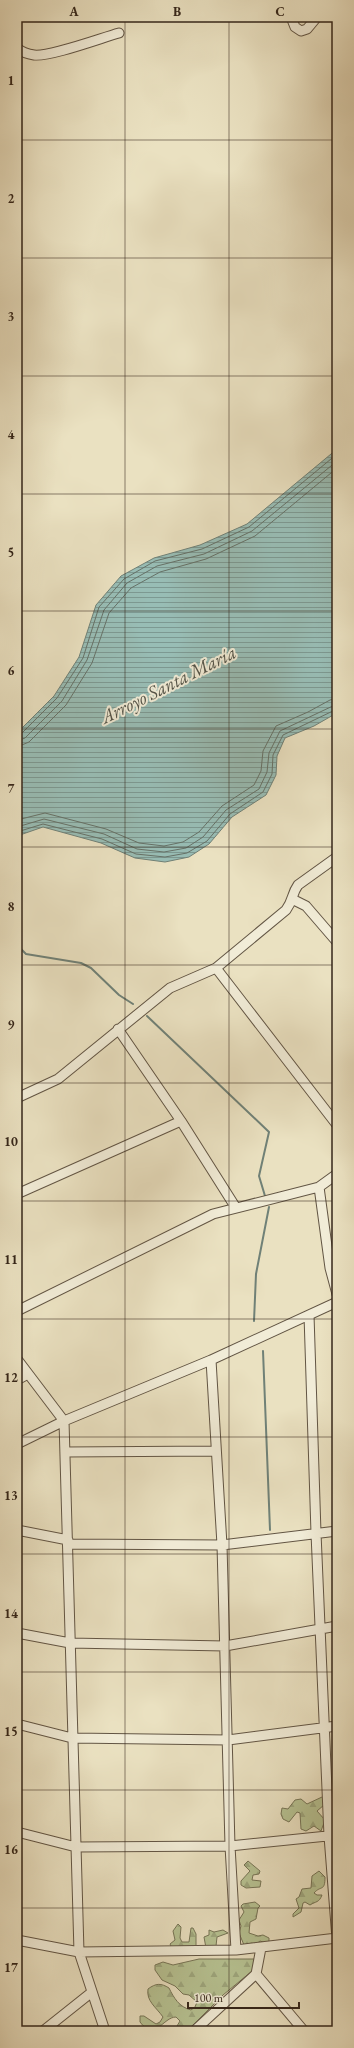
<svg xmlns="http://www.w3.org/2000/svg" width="354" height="2048" viewBox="0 0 354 2048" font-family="'EB Garamond',serif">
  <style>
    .forest { fill: url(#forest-firs); stroke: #767456 }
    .water { fill: url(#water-rules); stroke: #708177 }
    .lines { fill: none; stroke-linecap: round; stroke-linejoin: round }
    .shore { stroke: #667268; stroke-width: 1 }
    .stream { stroke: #708177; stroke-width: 2 }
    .minor-casing { stroke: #625544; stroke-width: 11 }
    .minor { stroke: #f1ecd7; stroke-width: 9 }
    .grid { fill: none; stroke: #35261a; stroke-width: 1; stroke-opacity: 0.55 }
    .labels { text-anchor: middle; stroke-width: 4; stroke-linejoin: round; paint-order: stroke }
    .water-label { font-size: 19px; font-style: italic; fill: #535348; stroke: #f1ecd7 }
    .neatline { fill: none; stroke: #35261a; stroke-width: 1.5 }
    .grid-label { font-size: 13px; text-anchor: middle; font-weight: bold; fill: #35261a }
  </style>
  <defs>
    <pattern id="forest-firs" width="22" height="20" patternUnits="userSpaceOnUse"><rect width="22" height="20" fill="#b7c393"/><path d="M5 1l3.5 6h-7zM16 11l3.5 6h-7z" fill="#9ea77e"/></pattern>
    <pattern id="water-rules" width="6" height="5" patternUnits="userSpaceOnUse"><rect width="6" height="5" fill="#98bdb5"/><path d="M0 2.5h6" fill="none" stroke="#7d9992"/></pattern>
  </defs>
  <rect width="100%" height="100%" fill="#eae1c1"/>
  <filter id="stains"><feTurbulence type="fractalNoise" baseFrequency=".005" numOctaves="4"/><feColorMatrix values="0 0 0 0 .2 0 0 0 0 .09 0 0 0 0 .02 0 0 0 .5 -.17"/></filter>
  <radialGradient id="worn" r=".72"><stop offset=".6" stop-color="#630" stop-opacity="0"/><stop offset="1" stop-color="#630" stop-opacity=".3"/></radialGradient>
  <path class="forest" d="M322,1797l2,2v6l-7,6 8,9 -4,11 -7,-5 -8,5 -5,-2 -1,-16 -3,-1 -8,10 -6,-3 -2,-5 1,-6 6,1 7,-9 6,-1 6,5z
    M248,1861l12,10 -1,3 -6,1 -1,5 9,1 -1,6 -14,1 -5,-3v-4l9,-10 -6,-6z
    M319,1871l6,6c0,15 -4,8 -11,16l3,2h5c-3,8 -6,6 -12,10l-5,-3 -2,1 -2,9 -8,5v-3l6,-6 -3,-9 3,-2 3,-8 9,-1 1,-12z
    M255,1902l5,4 -2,2 -2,11 -6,3 -1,11 9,3 5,-1 6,3v3l-3,2 -6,-2 -5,4 -3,-2 -8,2 -5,-12 2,-7 -2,-6 5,-8 -3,-6 2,-2z
    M178,1924l3,3 -1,11 2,4h7l2,-14h2l3,6v12l-24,2 -2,-4 5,-4 -2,-9z
    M209,1930l5,2 9,-2 5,3 -11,4 -1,9 -10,2 -2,-11 5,-2z
    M199,1959h60l4,3 -40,33 -36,36h-13l6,-10 -4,-4c-13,0 -21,25 -36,5v-6h4l12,8 4,-2 3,-5c-7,-10 -17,-16 -15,-28 8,-6 13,-6 21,-1 5,10 10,19 22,22l4,-3 2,-5 -8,-7 -6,-1 -8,-8 -13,-6 -7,-10v-5l8,-3 10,3z"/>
  <path class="water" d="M337,449v262l-2,3 -21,12 -29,12 -8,18 -1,19 -10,20 -34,22 -23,27 -20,13 -24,5 -30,-4 -34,-15 -58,-16 -26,9v-103l37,-37 25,-39 17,-52 25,-29 33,-18 46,-13 47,-21z"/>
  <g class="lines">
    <path class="shore" d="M17,735l4,-1 36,-36 26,-40 16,-51 25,-28 31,-18 47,-12 47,-22 88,-73
      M17,741l8,-3 37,-37 25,-41 17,-50 23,-27 30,-17 47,-12 48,-23 85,-70
      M17,747l12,-5 37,-37 26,-42 17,-50 22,-25 29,-16 46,-13 49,-23 82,-68
      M17,820l28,-7 61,16 33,14 25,3 19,-4 16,-10 23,-26 32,-21 7,-14 2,-20 13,-25 32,-14 22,-12 7,-2
      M17,827l27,-8 60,15 33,15 27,3 22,-4 17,-11 23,-27 33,-21 8,-17 2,-19 11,-22 57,-27
      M17,832l26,-8 59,15 34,15 29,3 22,-4 20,-12 23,-27 33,-22 9,-18 1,-19 10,-20 54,-26"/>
    <path class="stream" d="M17,937l3,11 6,6 55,9 10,5 28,27 14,9
      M147,1016l122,116 -10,44 6,20
      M254,1321l2,-47 13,-67
      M263,1351l7,179"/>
    <defs>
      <path id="minor" d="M291,17l4,10 6,4 6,-2 10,-12
        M17,48c5,4 10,6 17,7 16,2 67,-17 85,-22
        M294,900l12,6 31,36
        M216,968l121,157
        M118,1029l63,92 55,87
        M17,1098l41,-19 112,-91 46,-20 70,-58c8,-11 5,-15 12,-25l39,-28
        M319,1187l11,81 7,26
        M17,1194l164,-73
        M17,1311l196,-97 106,-27 18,-13
        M309,1315l7,218 13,303 8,103
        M17,1359l47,62 15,531 26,79
        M211,1360l11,185 8,301 6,104
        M17,1380l11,-6
        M17,1444l47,-23 147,-61 126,-58
        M65,1452l151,-1
        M17,1530l51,10
        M68,1544l154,1 115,-14
        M17,1633l53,10 155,3 112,-20
        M17,1724l55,14 156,2 109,-14
        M17,1832l59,15 154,-1 107,-11
        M17,1940l62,12 157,-2 101,-12
        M256,1974l48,57
        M43,2031l49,-39
        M194,2031l62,-57 5,-26"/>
    </defs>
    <use href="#minor" class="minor-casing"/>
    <use href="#minor" class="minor"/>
  </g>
  <path class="grid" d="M125,17v2014M229,17v2014M17,140h320M17,258h320M17,376h320M17,494h320M17,611h320M17,729h320M17,847h320M17,965h320M17,1083h320M17,1201h320M17,1319h320M17,1437h320M17,1554h320M17,1672h320M17,1790h320M17,1908h320"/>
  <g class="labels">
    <g class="water-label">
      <text transform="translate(168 684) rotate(-27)" y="7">Arroyo Santa María</text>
    </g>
  </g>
  <rect width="354" height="2048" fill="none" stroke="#eae1c1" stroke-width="44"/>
  <path d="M188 2002v6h111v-6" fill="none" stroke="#35261a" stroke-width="2"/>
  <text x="194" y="2002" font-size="12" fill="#35261a" stroke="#f1ecd7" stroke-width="3" paint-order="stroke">100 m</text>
  <rect x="22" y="22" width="310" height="2004" class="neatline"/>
  <g class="grid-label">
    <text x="74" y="16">A</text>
    <text x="177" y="16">B</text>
    <text x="280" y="16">C</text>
    <text x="11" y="85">1</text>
    <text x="11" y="203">2</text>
    <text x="11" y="321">3</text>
    <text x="11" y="439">4</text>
    <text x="11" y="557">5</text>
    <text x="11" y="675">6</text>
    <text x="11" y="793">7</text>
    <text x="11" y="911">8</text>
    <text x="11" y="1029">9</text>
    <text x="11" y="1146">10</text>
    <text x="11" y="1264">11</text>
    <text x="11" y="1382">12</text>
    <text x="11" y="1500">13</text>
    <text x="11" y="1618">14</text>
    <text x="11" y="1736">15</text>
    <text x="11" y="1854">16</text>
    <text x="11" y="1972">17</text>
  </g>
  <rect width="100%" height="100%" filter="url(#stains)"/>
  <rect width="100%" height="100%" fill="url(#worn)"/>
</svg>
